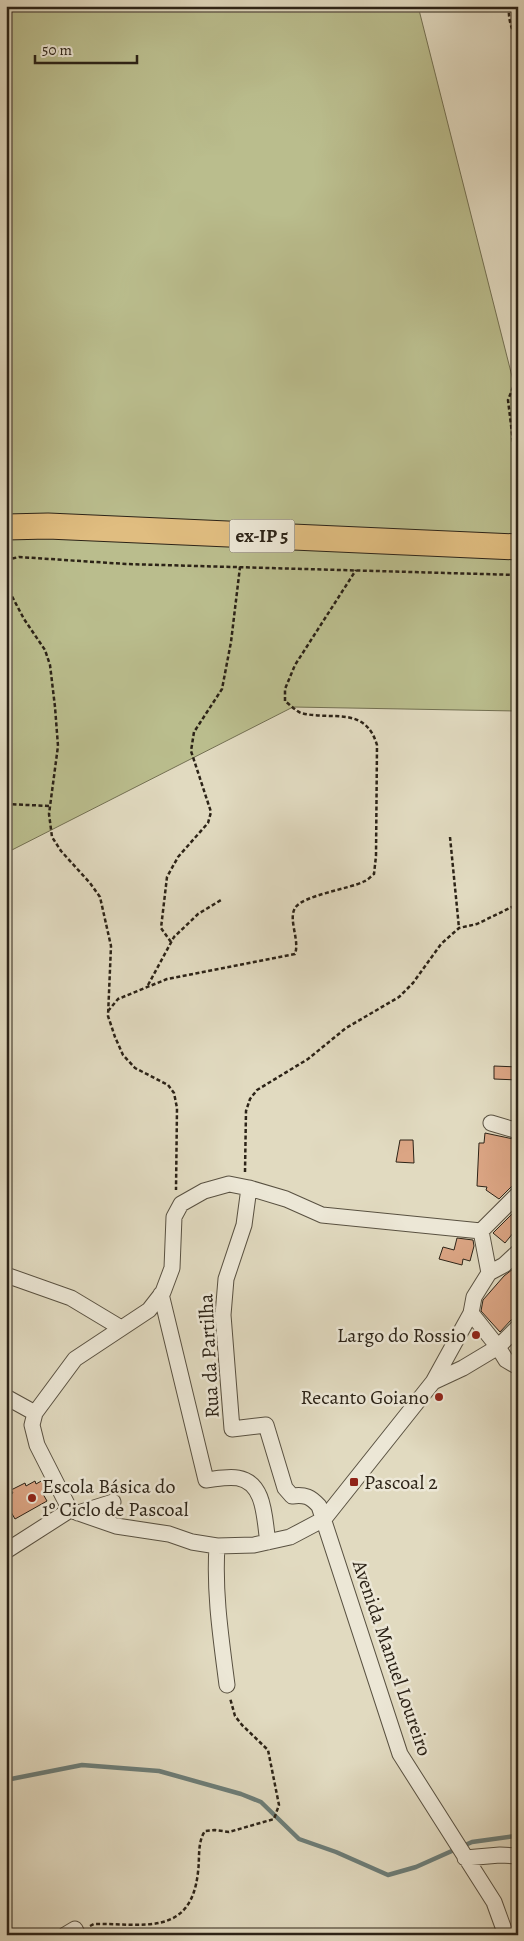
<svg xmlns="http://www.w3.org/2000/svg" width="524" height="1941" font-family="Alegreya,serif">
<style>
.green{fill:#babd8d;stroke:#737052}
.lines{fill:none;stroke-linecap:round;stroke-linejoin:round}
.stream{stroke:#6c7d78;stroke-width:4.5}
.building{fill:#dba584;stroke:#2c2317}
.minor-casing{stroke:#595141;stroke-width:17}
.trunk-casing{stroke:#2c2317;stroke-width:27}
.path{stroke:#2c2317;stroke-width:2.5;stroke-dasharray:4 2.5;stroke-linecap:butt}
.minor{stroke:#ece7d6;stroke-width:15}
.trunk{stroke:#e0bd80;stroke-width:25}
.poi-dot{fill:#8f2418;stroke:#ece7d6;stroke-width:2}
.labels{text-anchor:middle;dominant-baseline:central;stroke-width:5;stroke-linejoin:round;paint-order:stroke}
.shield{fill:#ece7d6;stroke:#665e50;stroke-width:1}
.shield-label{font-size:19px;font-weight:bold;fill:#2c2317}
.poi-label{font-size:20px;fill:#2c2317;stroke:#ece7d6;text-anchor:end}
.street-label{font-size:20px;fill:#2c2317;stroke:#ece7d6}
</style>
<rect width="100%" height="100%" fill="#e1dac0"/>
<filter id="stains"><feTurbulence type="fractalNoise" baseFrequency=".004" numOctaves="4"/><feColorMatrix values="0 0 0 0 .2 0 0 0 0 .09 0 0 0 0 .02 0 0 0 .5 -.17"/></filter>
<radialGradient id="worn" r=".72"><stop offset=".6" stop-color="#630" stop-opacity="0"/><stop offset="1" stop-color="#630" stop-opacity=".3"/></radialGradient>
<path class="green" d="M6 6H418L518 400V699L516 711 293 707 6 853Z"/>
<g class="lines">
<path class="stream" d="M6 1780 82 1765 159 1771 241 1794 261 1802 299 1839 336 1852 388 1875 416 1867 472 1842 515 1836 518 1833"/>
</g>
<path class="building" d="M494 1066 518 1067V1080L494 1079Z
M485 1133 518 1140V1185L511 1187 499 1199 486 1190 487 1187 477 1186 479 1143H484Z
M400 1140H413L414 1163 396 1162Z
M518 1208V1227L505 1243 493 1233Z
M457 1238 473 1240 474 1246 470 1261 463 1259 462 1265 439 1259 443 1247 454 1250Z
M518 1265V1318L511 1320 500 1332 481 1311 483 1300 504 1276Z
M43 1480 49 1490 43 1494 47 1501 15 1519 11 1512 6 1514V1497L13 1493 11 1490 25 1483 26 1486 35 1481 36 1484Z"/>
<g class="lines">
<defs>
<path id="minor" d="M491 1123 518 1131
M249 1188 244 1225 226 1279 223 1315 232 1429 266 1425 285 1488 292 1496C305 1494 311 1497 319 1506L400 1754 494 1902 506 1935
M518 1194 481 1231 489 1273 504 1265 518 1252
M6 1275 71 1298 121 1328
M161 1294 206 1480C216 1479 228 1476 238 1478 266 1483 264 1520 268 1542
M471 1313 474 1297 489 1273
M518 1327 498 1347 506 1360 518 1367
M6 1397 35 1413
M70 1510 37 1445 32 1425 35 1413 75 1359 149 1310 163 1292 172 1268 174 1217 181 1204 204 1191 229 1184 249 1188 286 1199 322 1215 481 1231
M70 1510 116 1526 169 1534 192 1542 217 1546 254 1545 290 1537 324 1519 433 1382 471 1313 498 1347 463 1368 433 1382
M78 1513 113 1502
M217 1546C214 1593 221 1638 227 1685
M6 1551 70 1510
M465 1858 500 1855 518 1856
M65 1935 75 1929 78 1935"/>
<path id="trunk" d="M6 527 48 526 518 547"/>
</defs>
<use href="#minor" class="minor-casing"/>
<use href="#trunk" class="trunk-casing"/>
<path class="path" d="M509 6C508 18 511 30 518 40
M518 375 508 400 518 483
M6 560 19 557 126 564 518 575
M6 585 24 619 45 650 50 665 55 707 58 746 49 814 52 837 61 851 90 883 100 897 111 946 108 1016 115 1037 123 1055 135 1068 168 1085 174 1093 177 1108 176 1190
M6 804 50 806
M450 837 459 928
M171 942 161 928 167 877 178 857 208 823 211 812 191 751 194 732 222 689 231 642 240 567
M148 985 174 937 198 914 221 900
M108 1011 118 999 167 979 295 954C300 940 288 920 295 908 303 895 350 889 365 881 368 880 371 876 374 874L376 856 377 745C365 705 332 721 301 713 296 711 290 705 285 701V689L295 665 356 570
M245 1172 246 1111 250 1099 257 1090 308 1059 346 1028 399 997 413 983 441 944 459 928 477 924 518 904
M90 1926 94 1924C142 1923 191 1938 198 1872 200 1858 197 1843 205 1831L215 1830 229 1832 274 1819 279 1805 268 1750 242 1725 235 1716 230 1698"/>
<use href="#minor" class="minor"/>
<use href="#trunk" class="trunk"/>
</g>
<g class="poi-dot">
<circle cx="476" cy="1335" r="5"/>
<circle cx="439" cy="1397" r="5"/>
<rect x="349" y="1477" width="10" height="10" rx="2.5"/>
<circle cx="32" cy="1498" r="5"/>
</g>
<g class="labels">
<rect class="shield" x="229.5" y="519.5" width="65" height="33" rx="4"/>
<g class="shield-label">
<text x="262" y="536">ex-IP 5</text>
</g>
<g class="poi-label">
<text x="466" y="1335">Largo do Rossio</text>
<text x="429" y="1397">Recanto Goiano</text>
<text x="364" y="1482" text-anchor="start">Pascoal 2</text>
<text x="42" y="1486" text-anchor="start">Escola Básica do<tspan x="42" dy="23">1º Ciclo de Pascoal</tspan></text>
</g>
<g class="street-label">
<text transform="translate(209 1356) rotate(-93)">Rua da Partilha</text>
<text transform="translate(392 1658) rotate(71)">Avenida Manuel Loureiro</text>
</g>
</g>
<rect width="524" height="1941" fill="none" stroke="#e1dac0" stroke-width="25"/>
<rect x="8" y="8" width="509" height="1926" fill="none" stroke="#2c2317" stroke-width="2.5"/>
<rect x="12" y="12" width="499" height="1916" fill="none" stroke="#2c2317"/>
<path d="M35 55v8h102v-8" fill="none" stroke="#2c2317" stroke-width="2.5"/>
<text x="42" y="55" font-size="15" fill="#2c2317" stroke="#ece7d6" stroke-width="4" paint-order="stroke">50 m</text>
<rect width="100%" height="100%" filter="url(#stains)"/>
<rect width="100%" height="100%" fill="url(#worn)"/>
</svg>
